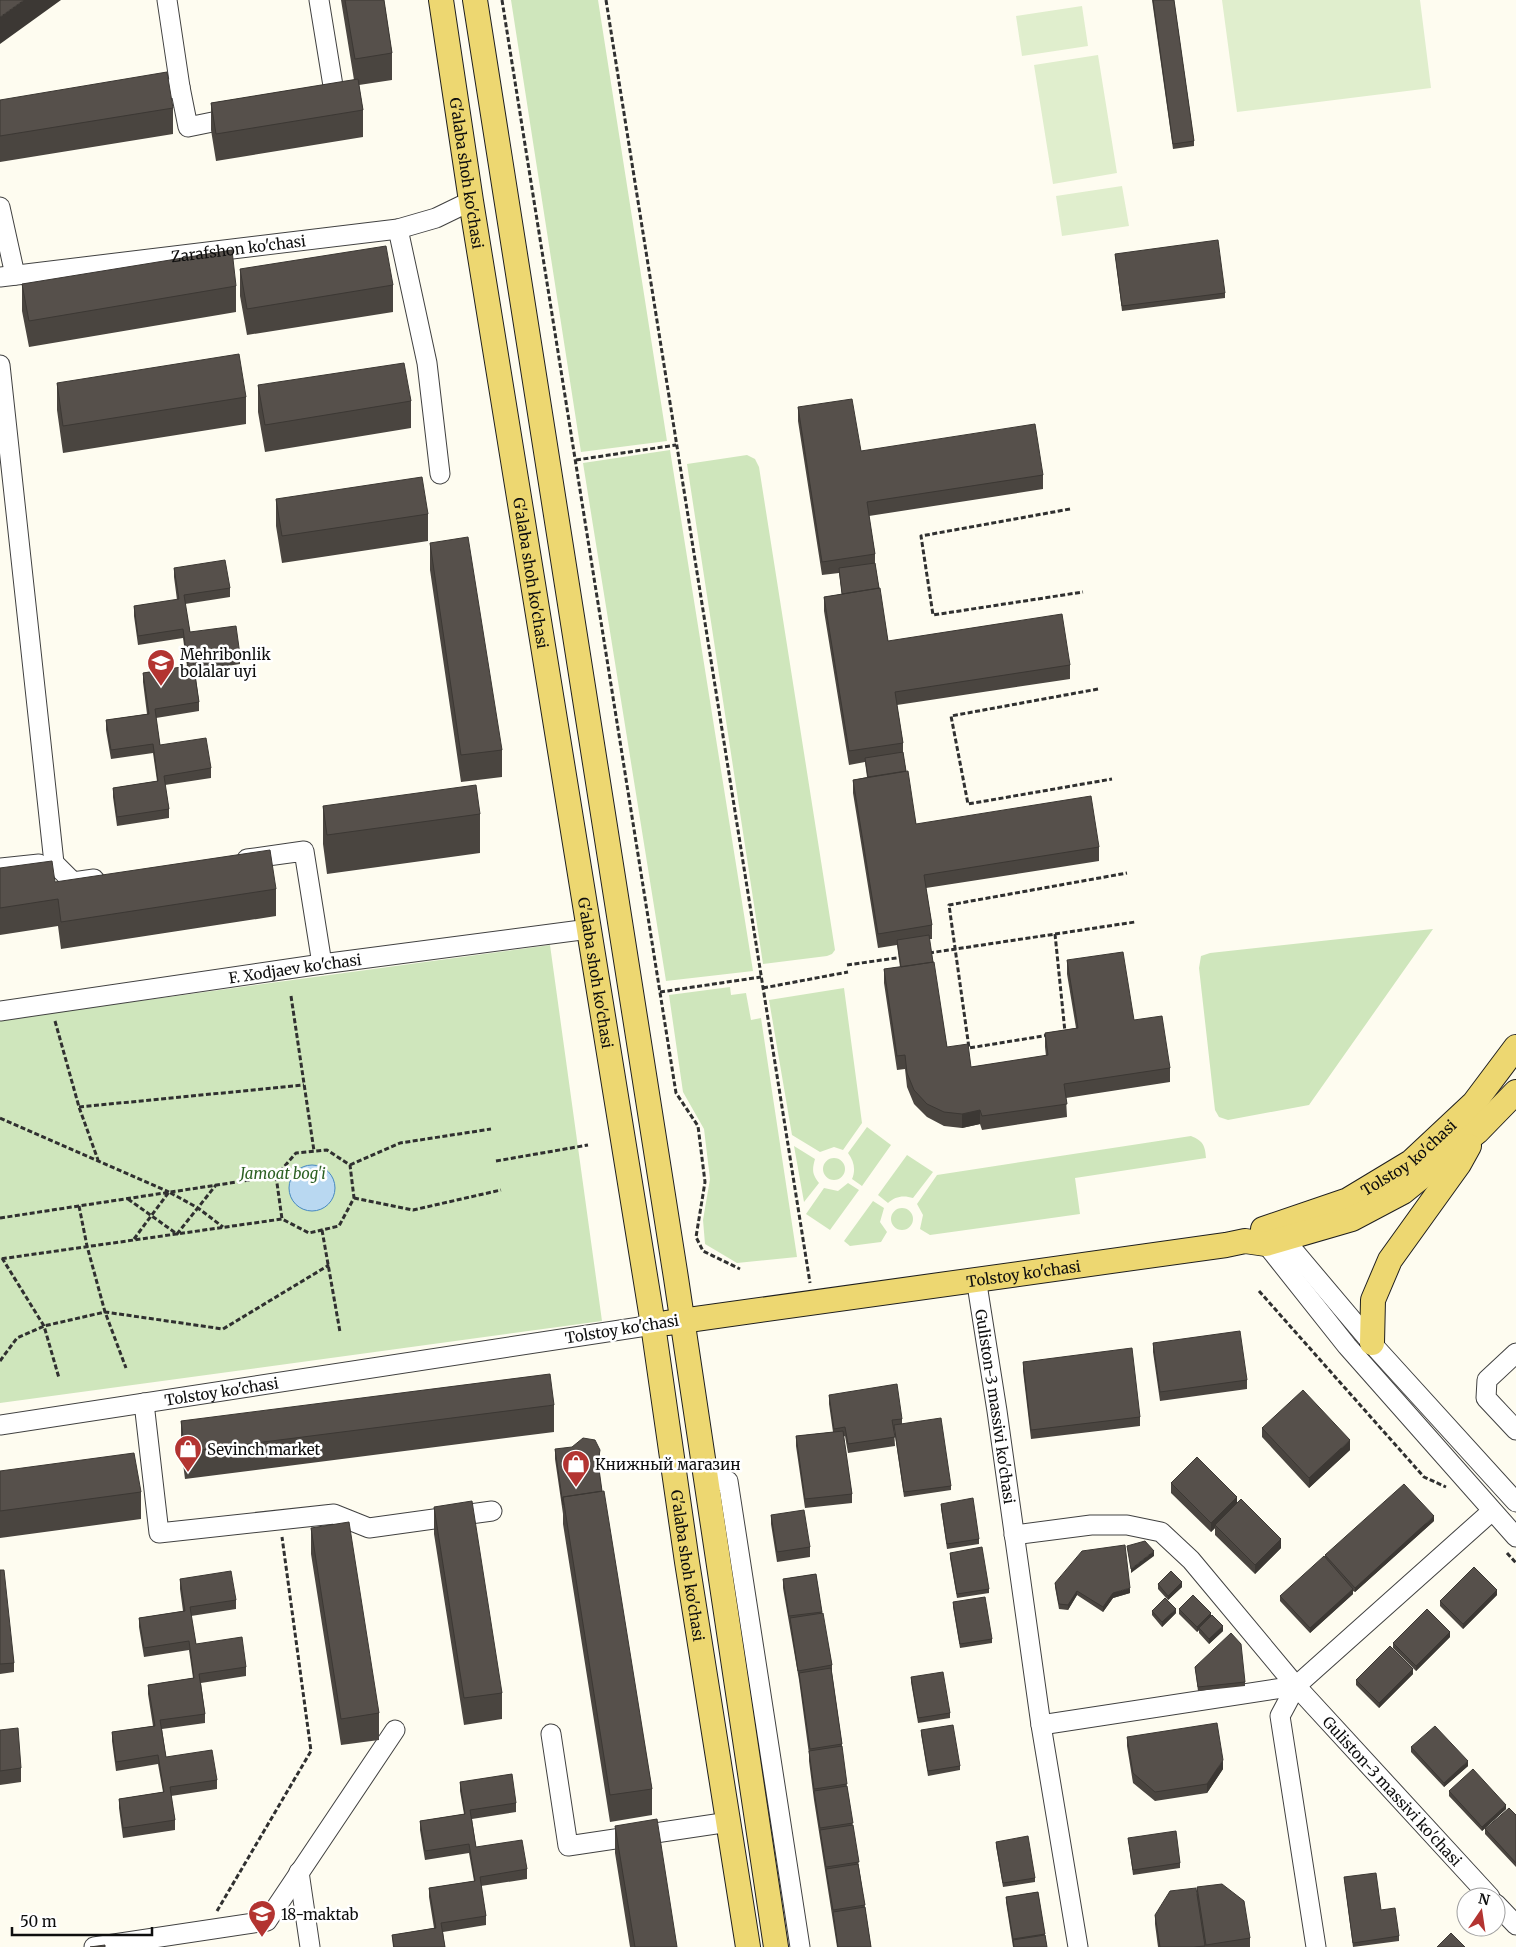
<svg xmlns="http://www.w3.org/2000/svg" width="1516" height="1947" font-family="Merriweather,serif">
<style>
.green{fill:#cfe6bc}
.pitch{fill:#e0eecd}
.water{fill:#b9d8f1;stroke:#4688c2}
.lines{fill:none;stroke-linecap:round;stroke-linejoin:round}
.minor-casing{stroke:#414141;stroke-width:21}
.major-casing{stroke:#1f1f1f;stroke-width:26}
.path{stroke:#303030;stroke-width:3;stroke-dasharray:5 2.5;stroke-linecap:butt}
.minor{stroke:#fff;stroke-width:19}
.major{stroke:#edd771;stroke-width:24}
.wall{fill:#4a4540}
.shaded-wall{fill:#3c3834}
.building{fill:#56504b;stroke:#3c3834}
.labels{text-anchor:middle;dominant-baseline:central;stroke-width:5;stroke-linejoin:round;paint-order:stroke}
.street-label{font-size:15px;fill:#0e0e0e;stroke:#fff}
.poi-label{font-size:15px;fill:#0e0e0e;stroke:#fff;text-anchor:start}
.park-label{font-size:15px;font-style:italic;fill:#2c6023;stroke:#fff}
</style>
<rect width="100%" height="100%" fill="#fefcf0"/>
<path class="green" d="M511 0H598L667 441 581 452Z
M670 450 753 971 666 981 583 463Z
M747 455 755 459 759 467 835 950 832 954 827 956 763 964 687 464Z
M1433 929 1309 1105 1228 1120 1219 1117 1215 1110 1199 968 1201 956 1210 953Z
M550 945 602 1321 0 1403V1020Z
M730 987 731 995 746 993 751 1020 761 1018 797 1257 737 1263 705 1244 703 1220 710 1179 704 1129 683 1092 669 995Z
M844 988 862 1123 843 1150 834 1147 820 1152 792 1135 769 1000Z
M867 1127 891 1145 862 1186 852 1179C856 1170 854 1161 848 1153Z
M1191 1136C1203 1141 1205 1145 1206 1158L1075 1178 1080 1214 930 1235 920 1229 923 1215 917 1204 937 1175Z
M794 1146 815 1159C812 1170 812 1174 819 1183L804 1202Z
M907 1155 933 1172 913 1198C904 1195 895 1196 888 1203L878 1195Z
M823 1169a11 11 0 1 1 22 0a11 11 0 1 1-22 0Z
M848 1183 859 1190 830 1230 806 1214 824 1188 838 1191Z
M873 1201 884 1208 880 1222 887 1232 881 1242 850 1246 844 1241Z
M891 1219a11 11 0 1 1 22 0a11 11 0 1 1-22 0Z"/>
<path class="pitch" d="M1222 0H1420L1431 88 1237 112Z
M1082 6 1088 46 1022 56 1016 16Z
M1098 55 1117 173 1053 184 1034 65Z
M1122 186 1129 226 1062 236 1056 196Z"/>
<path class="water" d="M289 1188a23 23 0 1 1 46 0a23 23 0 1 1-46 0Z"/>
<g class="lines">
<defs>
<g id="minor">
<path d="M167 0 180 87"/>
<path d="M319 0 335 98 325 100"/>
<path d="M146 93 180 87 188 127 237 117"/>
<path d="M0 207 15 275"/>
<path d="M398 229 427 363 440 474"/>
<path id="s1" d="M0 277 398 229 436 218 471 201"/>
<path d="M0 365 54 863 73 882 94 879"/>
<path d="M247 859 304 851 322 964"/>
<path d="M0 868 39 864"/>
<path id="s2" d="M0 1011 322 964 589 929"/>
<path d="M1279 1227 1283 1238 1375 1347 1516 1502"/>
<path d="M1261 1233 1266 1244 1347 1346 1516 1537"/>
<path id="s3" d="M976 1278 997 1411 1041 1725 1078 1947"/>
<path d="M1516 1353 1487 1380 1486 1398 1516 1430"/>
<path d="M144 1403 159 1533 334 1514 369 1528 492 1511"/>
<path id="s4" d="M0 1425 653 1325"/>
<path d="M706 1480 728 1481 800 1947"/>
<path id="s5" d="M1014 1535 1091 1525H1127L1161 1532 1191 1560 1296 1686 1490 1897"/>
<path d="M1041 1725 1296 1686"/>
<path d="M551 1734 568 1846 729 1822"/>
<path d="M299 1872 310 1947"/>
<path d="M1496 1904 1516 1925"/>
<path d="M94 1947 267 1921 395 1730"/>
<path d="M1316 1947 1280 1716 1296 1686 1492 1511"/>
</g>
<g id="major">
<path id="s6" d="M441 0 471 201 653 1325 687 1562 748 1947"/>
<path d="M475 0 676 1278 776 1947"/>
<path id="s7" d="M1263 1229 1348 1200 1411 1162 1474 1103 1516 1047"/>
<path id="s8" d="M667 1323 1226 1245 1245 1241 1266 1244 1352 1219 1403 1192 1477 1132 1516 1092"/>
<path d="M1372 1343 1373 1300 1390 1260 1459 1164 1469 1146"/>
</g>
</defs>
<use href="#minor" class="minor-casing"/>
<use href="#major" class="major-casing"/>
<path class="path" d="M502 0 676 1093 698 1126 705 1182 696 1237 703 1251 740 1269
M606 0 810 1283
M576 460 676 445
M1070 509 921 536 933 615 1083 592
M1098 689 951 716 968 804 1112 779
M1055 934 1065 1032
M929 953 1135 922
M847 965 903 957
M763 988 848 972
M660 992 761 977
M291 996 314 1151
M55 1021 79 1107 98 1160
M1049 1035 969 1048 949 905 1127 873
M79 1107 304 1085
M0 1118 169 1192
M496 1161 588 1145
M350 1165 400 1143 491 1129
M276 1176 282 1219
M354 1198 413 1210 501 1190
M128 1199 177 1234 216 1185
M79 1206 87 1246 105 1312 126 1368
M0 1218 276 1176 296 1153 327 1150 350 1165 354 1198 339 1226 309 1233 282 1219 0 1259
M322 1230 340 1332
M134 1239 169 1192 198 1208 223 1227
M2 1258 44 1326 59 1378
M1259 1291 1424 1477 1446 1487
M0 1361 17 1338 44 1326 105 1312 223 1329 329 1265
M1507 1553 1516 1563
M217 1911 311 1751 282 1537"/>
<use href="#minor" class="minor"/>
<use href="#major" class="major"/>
</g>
<path class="wall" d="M341 0H384L392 53V80L359 85 363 110V137L216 161 211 130V103L354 80Z
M1152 0H1174L1194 141V146L1173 149Z
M0 100 173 108V134L0 162Z
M1115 254 1225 293V298L1122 311Z
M240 269 393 285V312L247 335 240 296Z
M22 284 236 286V312L29 347 22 311Z
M57 383 246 397V424L63 453 57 410Z
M258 385 411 401V428L265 452 258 412Z
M798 407 861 451 1043 475V489L869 516 875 554V563L879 588 888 641 1070 665V679L897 705 903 743V752L906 771 916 824 1099 847V861L926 888 932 925V939H929L947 1047 971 1067 1046 1056 1045 1047V1033L1076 1028 1067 974V960L1134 1020 1170 1068V1082L1066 1098 1067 1117 982 1130 980 1124 962 1128 944 1126 927 1117 914 1104 907 1087 905 1069 897 1070 884 983V969L900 967 897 945 878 948 853 793V780L867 777 865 762 849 765 824 611V597L842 594 839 573 822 575 798 421Z
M276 499 428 514V541L282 563 276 526Z
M430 543 502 750V777L461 782 430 570Z
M174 568 230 588V597L185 604 190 632 240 655V664L195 671 199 702V711L156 718 160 745 211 768V778L165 785 169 809V818L117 826 113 797V788L157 781 153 753 111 759 106 730V720L147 714 143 682V673L187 666 183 638 138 645 134 616V606L177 600 174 577Z
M323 806 480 814V853L327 874 323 844Z
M0 868 55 882 276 889V916L61 949 58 926 0 935Z
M1153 1343 1247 1380V1389L1160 1401 1153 1352Z
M1023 1362 1140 1417V1426L1031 1439 1023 1371Z
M829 1395 902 1419V1424L951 1486V1490L904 1497 894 1429 895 1446 848 1453 845 1436 843 1437 852 1494V1503L805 1508 796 1446V1436L833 1432 829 1404Z
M554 1405V1432L185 1479 181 1448V1421Z
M1262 1428 1350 1450 1309 1488 1262 1437Z
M555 1449 600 1459 598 1467 602 1491 652 1789V1815L610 1822 563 1524V1514L555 1459Z
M0 1471 141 1492V1519L0 1538Z
M1171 1483 1237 1503 1281 1548 1255 1574 1215 1535V1528L1211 1532 1171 1493Z
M941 1504 979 1539V1544L947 1549 941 1508Z
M434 1507 502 1693V1719L464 1725 434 1534Z
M771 1515 810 1547V1557L777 1562 771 1524Z
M1434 1521 1355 1592 1353 1591V1594L1310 1633 1280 1601V1596L1325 1558V1555Z
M311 1528 379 1713V1740L341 1745 311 1554Z
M950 1553 989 1589V1593L957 1598 950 1558Z
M0 1570 14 1663V1672L0 1674Z
M816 1574 822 1613 832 1665V1673L842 1744V1751L847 1787 871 1947H837L814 1800 809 1761V1754L799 1680 783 1588V1579Z
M180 1579 236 1600V1609L191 1616 196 1644 246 1667V1676L201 1683 205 1714V1723L162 1729 166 1757 217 1780V1789L171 1796 175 1820V1830L123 1838 119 1808V1799L163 1792 158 1764 116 1771 112 1741V1732L153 1726 148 1694V1685L193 1678 189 1650 144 1657 139 1627V1618L183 1611 180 1589Z
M1055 1583 1130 1593 1113 1598 1103 1612 1077 1595 1068 1610 1059 1609 1055 1587Z
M1158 1584 1182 1587 1168 1600 1158 1589Z
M1497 1595 1463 1629 1440 1606V1601Z
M953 1602 992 1639V1643L960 1648 953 1607Z
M1179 1609 1211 1617 1223 1631 1209 1644 1199 1633V1630L1197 1632 1179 1614Z
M1152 1611 1176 1613 1162 1627 1152 1615Z
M1450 1637 1416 1671 1393 1648V1643Z
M1195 1667 1245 1682V1686L1198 1691Z
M1413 1674 1379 1708 1356 1685V1680Z
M911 1677 950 1713V1718L918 1723 911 1682Z
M0 1730 21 1768V1782L0 1785Z
M921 1730 960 1766V1770L928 1776 921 1734Z
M1127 1737 1223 1769 1207 1793 1155 1801 1133 1783 1127 1746Z
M1411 1747 1468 1766 1444 1787 1411 1752Z
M460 1782 516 1803V1812L472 1819 476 1847 527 1869V1879L481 1886 486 1916V1925L443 1932 445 1947H393L392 1935 434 1928 429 1897V1888L474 1881 469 1853 425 1860 420 1830V1821L464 1814 460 1791Z
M1449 1791 1506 1809 1482 1831 1449 1796Z
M1516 1815V1867L1485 1834V1829Z
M615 1826 677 1947H630L615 1853Z
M1128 1838 1180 1863V1868L1133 1875Z
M996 1842 1035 1878V1882L1003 1887 996 1846Z
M1344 1877 1381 1910 1399 1936V1941L1353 1947Z
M1197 1887 1250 1938V1947H1158L1155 1924V1915L1197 1896Z
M1038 1892 1047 1947H1013L1006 1902V1897Z"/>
<path class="shaded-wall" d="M24 0H61L0 44V17Z
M980 1110V1124L962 1128V1114Z
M1350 1440V1450L1309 1488V1478Z
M600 1450V1459L598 1471V1462Z
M1237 1497V1506L1215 1525V1528L1211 1532V1523Z
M1434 1516V1521L1355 1592V1588Z
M1281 1539V1548L1255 1574V1565Z
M1154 1551V1556L1131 1573V1569Z
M1182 1582V1587L1168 1600V1596Z
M1130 1588V1593L1113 1598 1103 1612V1607L1113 1593Z
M1353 1589V1594L1310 1633V1628Z
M1497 1590V1595L1463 1629V1624Z
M1077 1591V1595L1068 1610V1605Z
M1176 1609V1613L1162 1627V1622Z
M1211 1613V1618L1199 1628V1630L1197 1632V1627Z
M1223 1626V1631L1209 1644V1639Z
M1450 1632V1637L1416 1671V1666Z
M1413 1669V1674L1379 1708V1703Z
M1223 1760V1769L1207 1793V1784Z
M1468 1761V1766L1444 1787V1783Z
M1506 1805V1809L1482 1831V1827Z"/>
<path class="building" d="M0 0H24L0 17Z
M345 0H384L392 53 355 59Z
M1153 0H1174L1194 141 1173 144Z
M167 72 173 108 0 136V100Z
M358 79 363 110 216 134 211 103Z
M1218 240 1225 293 1122 306 1115 254Z
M386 246 393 285 247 309 240 269Z
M232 250 236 286 29 321 22 284Z
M239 354 246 397 63 426 57 383Z
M404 363 411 401 265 425 258 385Z
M852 399 861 451 1035 424 1043 475 867 502 875 554 822 562 798 407Z
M422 477 428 514 282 536 276 499Z
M468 537 502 750 461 755 430 543Z
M225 560 230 588 184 595 190 632 236 626 240 655 193 662 199 702 155 709 160 745 206 738 211 768 164 776 169 809 117 817 113 788 158 781 153 744 111 750 106 720 149 714 143 673 188 666 183 629 138 636 134 606 179 599 174 568Z
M875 563 879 588 842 594 839 568Z
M880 588 888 641 1062 614 1070 665 895 692 903 743 849 751 824 597Z
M903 752 906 771 868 777 865 758Z
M908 771 916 824 1091 796 1099 847 924 875 932 925 878 934 853 780Z
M476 785 480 814 327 835 323 806Z
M270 850 276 889 61 922 58 899 0 908V868L52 861 55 882Z
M929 935 933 962 901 967 897 940Z
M1123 952 1134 1020 1162 1016 1170 1068 1064 1084 1067 1104 982 1116 980 1110 962 1114 944 1112 927 1104 914 1090 907 1073 905 1055 897 1056 884 969 934 962 947 1047 968 1044 971 1067 1048 1055 1045 1033 1078 1028 1067 960Z
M1240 1331 1247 1380 1160 1392 1153 1343Z
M1132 1348 1140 1417 1031 1430 1023 1362Z
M550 1374 554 1405 185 1452 181 1421Z
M897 1384 902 1419 892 1420 895 1437 848 1444 845 1427 834 1429 829 1395Z
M1303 1390 1350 1440 1309 1478 1262 1428Z
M941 1418 951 1486 904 1492 894 1425Z
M843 1431 852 1494 805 1499 796 1436Z
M583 1438 595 1440 600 1450 598 1462 602 1491 563 1497V1505L555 1449 572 1447Z
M134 1453 141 1492 0 1511V1471Z
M1197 1457 1237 1497 1211 1523 1171 1483Z
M1404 1484 1434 1516 1355 1588 1325 1555Z
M604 1491 652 1789 610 1795 563 1497Z
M973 1498 979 1539 947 1544 941 1504Z
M1241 1499 1281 1539 1255 1565 1215 1525Z
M472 1501 502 1693 464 1698 434 1507Z
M804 1510 810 1547 777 1552 771 1515Z
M349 1522 379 1713 341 1719 311 1528Z
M1145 1541 1154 1551 1131 1569 1127 1546Z
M1125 1545 1130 1588 1113 1593 1103 1607 1077 1591 1068 1605 1059 1604 1055 1583 1082 1551Z
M982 1547 989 1589 957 1594 950 1553Z
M1324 1556 1353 1589 1310 1628 1280 1596Z
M1474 1567 1497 1590 1463 1624 1440 1601Z
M0 1570H4L14 1663 0 1664Z
M231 1571 236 1600 190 1607 196 1644 242 1637 246 1667 199 1674 205 1714 160 1720 166 1757 212 1750 217 1780 170 1787 175 1820 123 1828 119 1799 164 1792 158 1755 116 1762 112 1732 155 1726 148 1685 194 1678 189 1641 144 1648 139 1618 185 1611 180 1579Z
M1171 1571 1182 1582 1168 1596 1158 1584Z
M816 1574 822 1612 789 1616 783 1579Z
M1193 1595 1211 1613 1197 1627 1179 1609Z
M985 1597 992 1639 960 1644 953 1602Z
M1165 1598 1176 1609 1162 1622 1152 1611Z
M1427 1609 1450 1632 1416 1666 1393 1643Z
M823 1613 832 1665 798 1671 790 1618Z
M1212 1615 1223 1626 1209 1639 1199 1628Z
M1231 1633 1241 1644 1245 1682 1198 1687 1195 1667Z
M1390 1646 1413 1669 1379 1703 1356 1680Z
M831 1668 842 1744 810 1749 799 1673Z
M943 1672 950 1713 918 1718 911 1677Z
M1217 1723 1223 1760 1207 1784 1155 1792 1133 1773 1127 1737Z
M953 1725 960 1766 928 1771 921 1730Z
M1435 1726 1468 1761 1444 1783 1411 1747Z
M18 1728 21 1768 0 1771V1730Z
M842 1746 847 1784 814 1789 809 1751Z
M1473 1769 1506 1805 1482 1827 1449 1791Z
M512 1774 516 1803 470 1810 476 1847 522 1840 527 1869 480 1877 486 1916 441 1923 445 1947H394L392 1935 436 1928 429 1888 475 1881 469 1844 425 1851 420 1821 465 1814 460 1782Z
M847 1786 853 1823 820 1828 814 1791Z
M1509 1808 1516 1815V1863L1485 1829Z
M657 1819 677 1947H635L615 1826Z
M853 1825 859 1862 826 1867 820 1830Z
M1176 1831 1180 1863 1133 1870 1128 1838Z
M1028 1836 1035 1878 1003 1883 996 1842Z
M858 1864 865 1905 833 1910 826 1869Z
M1376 1873 1381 1910 1395 1908 1399 1936 1353 1943 1344 1877Z
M1222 1884 1244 1901 1250 1938 1206 1945 1197 1887Z
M1196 1888 1205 1946 1194 1947H1160L1155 1915 1170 1891Z
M1038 1892 1045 1934 1013 1939 1006 1897Z
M865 1907 871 1947H838L833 1912Z
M1451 1933 1465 1947H1437Z
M1045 1935 1047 1947H1014L1013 1940Z
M105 1945V1947H90Z"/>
<defs>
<symbol id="school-pin" viewBox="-11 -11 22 30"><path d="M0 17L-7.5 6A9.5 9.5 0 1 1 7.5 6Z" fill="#b33431" stroke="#fff"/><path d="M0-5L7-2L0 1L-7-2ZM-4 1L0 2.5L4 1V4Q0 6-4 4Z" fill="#fff"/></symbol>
<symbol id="shop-pin" viewBox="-11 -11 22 30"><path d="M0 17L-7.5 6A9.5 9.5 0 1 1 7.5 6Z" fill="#b33431" stroke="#fff"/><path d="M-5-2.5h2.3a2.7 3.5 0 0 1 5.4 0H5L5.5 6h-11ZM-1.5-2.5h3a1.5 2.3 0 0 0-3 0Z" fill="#fff"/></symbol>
</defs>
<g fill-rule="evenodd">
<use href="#school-pin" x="145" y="647" width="32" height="43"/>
<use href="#shop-pin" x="172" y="1433" width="32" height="43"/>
<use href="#shop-pin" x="560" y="1448" width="32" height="43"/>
<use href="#school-pin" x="246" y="1898" width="32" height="43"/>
</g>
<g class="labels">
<g class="street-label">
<text stroke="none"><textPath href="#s6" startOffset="175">G'alaba shoh ko'chasi</textPath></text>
<text stroke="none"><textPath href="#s1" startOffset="240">Zarafshon ko'chasi</textPath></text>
<text stroke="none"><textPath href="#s6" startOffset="580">G'alaba shoh ko'chasi</textPath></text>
<text stroke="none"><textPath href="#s2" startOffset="298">F. Xodjaev ko'chasi</textPath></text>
<text stroke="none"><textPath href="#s6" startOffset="985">G'alaba shoh ko'chasi</textPath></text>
<text stroke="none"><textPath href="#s7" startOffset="164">Tolstoy ko'chasi</textPath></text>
<text stroke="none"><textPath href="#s8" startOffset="360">Tolstoy ko'chasi</textPath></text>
<text transform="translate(622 1329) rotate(-9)">Tolstoy ko'chasi</text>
<text stroke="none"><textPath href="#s4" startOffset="224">Tolstoy ko'chasi</textPath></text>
<text stroke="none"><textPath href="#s3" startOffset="130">Guliston-3 massivi ko'chasi</textPath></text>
<text stroke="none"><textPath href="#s6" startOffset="1585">G'alaba shoh ko'chasi</textPath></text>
<text stroke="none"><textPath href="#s5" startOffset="496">Guliston-3 massivi ko'chasi</textPath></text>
</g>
<g class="poi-label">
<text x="180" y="654">Mehribonlik<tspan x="180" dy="17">bolalar uyi</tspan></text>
<text x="207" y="1449">Sevinch market</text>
<text x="595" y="1464">Книжный магазин</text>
<text x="281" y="1914">18-maktab</text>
</g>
<g class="park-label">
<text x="283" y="1173">Jamoat bog'i</text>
</g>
</g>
<g transform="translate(1481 1912) rotate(13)"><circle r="24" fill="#ffffff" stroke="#9f9f9f"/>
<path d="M0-4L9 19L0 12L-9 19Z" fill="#b33431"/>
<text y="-8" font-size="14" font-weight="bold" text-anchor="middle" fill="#0e0e0e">N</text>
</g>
<path d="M12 1927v8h140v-8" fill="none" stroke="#0e0e0e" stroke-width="2.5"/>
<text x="20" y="1927" font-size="15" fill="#0e0e0e" stroke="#ffffff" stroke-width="4" paint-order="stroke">50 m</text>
</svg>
